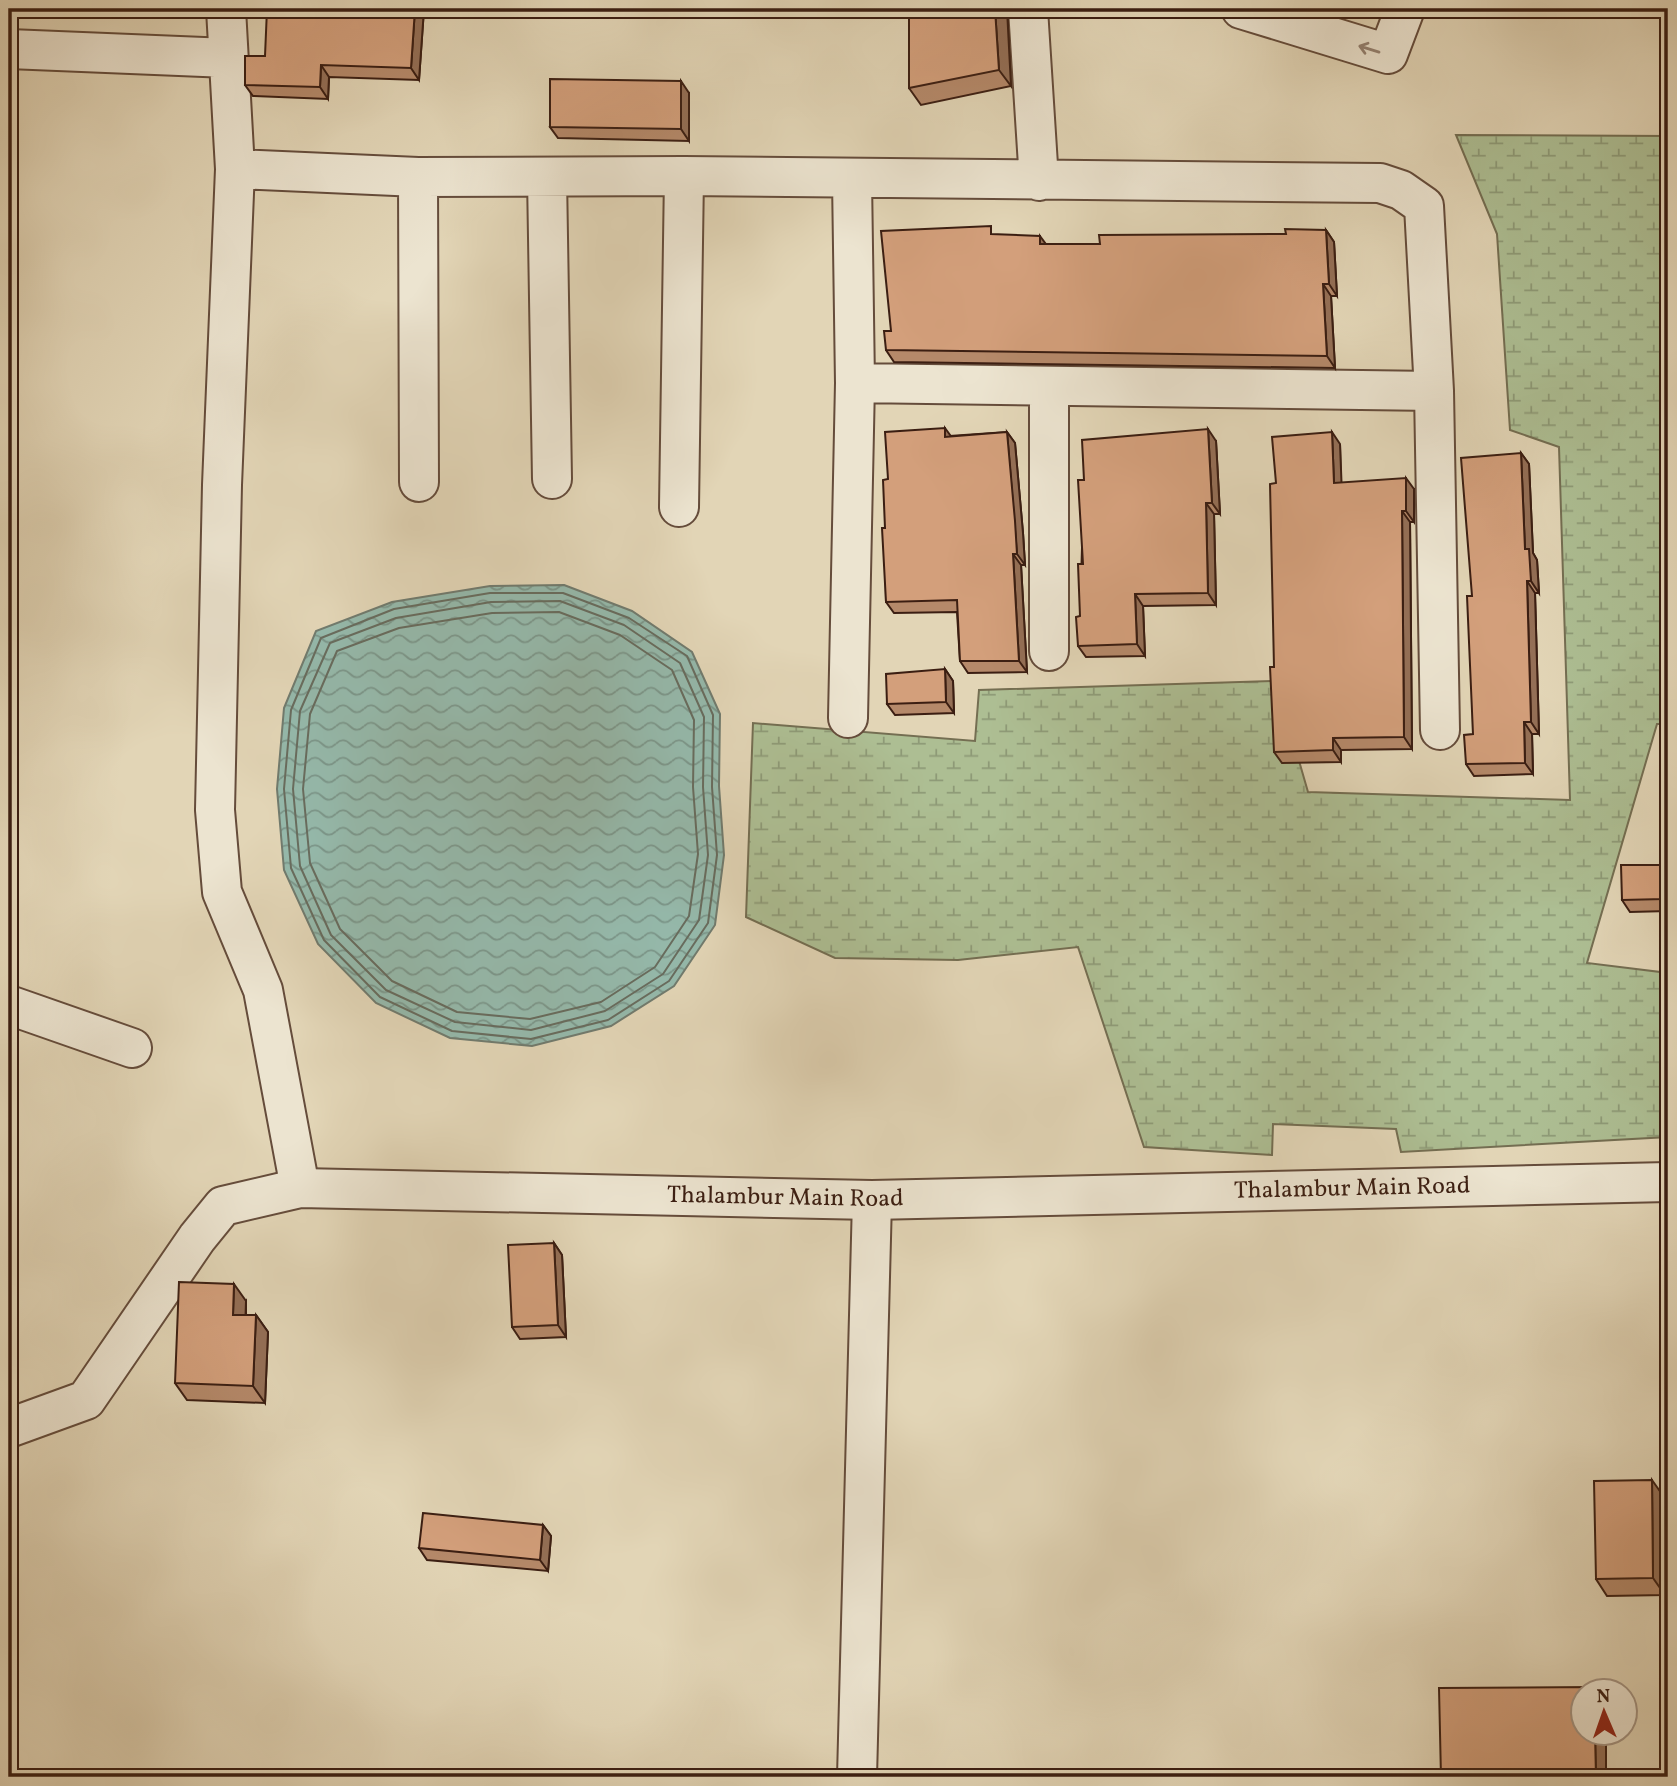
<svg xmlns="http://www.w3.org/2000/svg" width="1677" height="1786" font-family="Vollkorn,serif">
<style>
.wetland{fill:url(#wetland-marsh);stroke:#746e52;stroke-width:2}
.water{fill:url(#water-waves);stroke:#717b6e;stroke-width:2}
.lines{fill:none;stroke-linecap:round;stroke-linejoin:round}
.shore{stroke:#686c5e;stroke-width:2}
.minor-casing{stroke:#654c3b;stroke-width:42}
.tertiary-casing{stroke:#654c3b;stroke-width:42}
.minor{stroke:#ece4d0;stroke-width:38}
.tertiary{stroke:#ece4d0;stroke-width:38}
.wall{fill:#b5896a;stroke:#3b1e12;stroke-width:2}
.shaded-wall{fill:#946f56;stroke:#3b1e12;stroke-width:2}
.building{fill:#d39f7b;stroke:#3b1e12;stroke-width:2}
.oneway{stroke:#948171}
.labels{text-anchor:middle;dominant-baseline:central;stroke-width:5;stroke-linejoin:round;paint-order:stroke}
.street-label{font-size:24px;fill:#3b1e12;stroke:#ece4d0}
</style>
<defs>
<pattern id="wetland-marsh" width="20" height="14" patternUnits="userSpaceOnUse" patternTransform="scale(1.75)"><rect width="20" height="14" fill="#adbe93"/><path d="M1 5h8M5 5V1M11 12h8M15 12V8" fill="none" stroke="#8e9a77"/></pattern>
<pattern id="water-waves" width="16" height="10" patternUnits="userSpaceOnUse" patternTransform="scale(1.75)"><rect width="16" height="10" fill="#95b9ab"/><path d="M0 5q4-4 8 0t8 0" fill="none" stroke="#7b968a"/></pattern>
</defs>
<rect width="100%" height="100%" fill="#e2d5b6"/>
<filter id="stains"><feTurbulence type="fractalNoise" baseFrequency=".00286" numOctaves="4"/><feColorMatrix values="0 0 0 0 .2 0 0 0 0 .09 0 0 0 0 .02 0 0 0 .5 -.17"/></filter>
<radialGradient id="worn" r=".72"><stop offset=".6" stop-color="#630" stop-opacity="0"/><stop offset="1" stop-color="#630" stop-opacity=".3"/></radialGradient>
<path class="wetland" d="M1456 135 1668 136V724H1657L1587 963 1668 973V1137L1401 1152 1396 1129 1273 1124 1272 1155 1144 1147 1078 947 958 960 835 958 746 917 753 723 975 741 979 690 1276 681 1308 792 1570 800 1559 447 1510 430 1497 234Z"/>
<path class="water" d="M564 585 632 611 692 652 720 714 719 786 724 855 715 925 674 986 611 1026 532 1046 450 1038 376 1003 318 944 284 870 277 789 284 708 316 631 392 602 490 586Z"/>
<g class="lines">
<path class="shore" d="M490 593H563L629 618 687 656 713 715 712 787 717 855 708 923 669 981 608 1020 531 1039 452 1031 380 997 324 940 291 868 284 789 291 710 321 638 394 609Z
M560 601 624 625 680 663 704 717 703 787 708 855 699 920 663 974 605 1011 531 1030 455 1022 386 990 331 935 300 866 293 789 300 711 330 643 396 618 491 602Z
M559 612 620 635 672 670 694 720 693 787 698 854 689 916 655 967 601 1002 530 1019 457 1012 392 981 340 929 310 863 303 789 310 714 337 651 399 628 492 613Z"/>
<defs>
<path id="minor" d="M226 9 235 169
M1028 9 1039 181
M1241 9 1388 54 1405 9
M9 49 228 58
M418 177 419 482
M547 177 552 479
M1434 391 1440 730
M679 507 684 176
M1049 651V387
M848 718 855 383
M9 1005 132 1048
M300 1188 263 990 222 892 215 810 222 485 235 169 418 177 684 176 1380 183 1401 190 1424 206 1434 391 855 383 852 179
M857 1777 872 1200"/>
<g id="tertiary">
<path id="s1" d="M9 1428 86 1400 197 1238 223 1206 300 1188 872 1200 1668 1182"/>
</g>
</defs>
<use href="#minor" class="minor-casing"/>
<use href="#tertiary" class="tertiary-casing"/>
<use href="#minor" class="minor"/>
<use href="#tertiary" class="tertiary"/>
</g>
<path class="wall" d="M424 9 419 80 329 77 328 99 253 96 245 85 265 56Z
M909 9H1007L1011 86 921 105 909 88Z
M689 93V141L558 138 550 127Z
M1326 230 1334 242 1337 296H1331L1335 368 894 362 886 350 891 331 997 235 1046 244H1100L1286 234Z
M1007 432 1015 443 1023 533 1025 565H1021L1027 672 968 673 960 661 957 612 894 613 886 602 885 528 950 436Z
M1216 441 1220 514H1214L1216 605 1143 606 1145 656 1086 657 1078 646 1080 616 1084 480Z
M1340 444 1341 483 1414 489V522H1410L1412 749 1341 750V762L1282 763 1274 752V667Z
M1521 453 1529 464 1533 553 1537 560 1539 593H1535L1539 734H1532L1533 774 1474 776 1466 764 1473 734 1472 596Z
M945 669 953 681 954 713 895 715 887 704Z
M1663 865 1668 872V911L1630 912 1622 900Z
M554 1243 562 1255 566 1337 520 1339 512 1327Z
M246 1301V1315H256L268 1332 265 1403 187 1400 175 1383Z
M1664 1497 1665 1595 1607 1596 1596 1579Z
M543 1525 551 1536 548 1571 427 1560 419 1548Z"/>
<path class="shaded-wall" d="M415 9H424L419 80 411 68Z
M995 9H1007L1011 86 999 70Z
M321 65 329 77 328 99 320 87Z
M681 81 689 93V141L681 129Z
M1326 230 1334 242 1337 296 1329 284Z
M1040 236 1048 247 1040 244Z
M1323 284 1331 296 1335 368 1327 356Z
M945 428 953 439 945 437Z
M1208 429 1216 441 1220 514 1212 503Z
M1007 432 1015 443 1023 533 1025 565 1017 554Z
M1332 432 1340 444 1342 495 1334 483Z
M1521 453 1529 464 1533 553 1537 560 1539 593 1531 581 1525 549Z
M1406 478 1414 489V522L1406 511Z
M1206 503 1214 514 1216 605 1208 593Z
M1402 511 1410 522 1412 749 1404 737Z
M1013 554 1021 565 1027 672 1019 661Z
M1527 581 1535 593 1539 734 1531 722Z
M1135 594 1143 606 1145 656 1137 644Z
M945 669 953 681 954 713 946 702Z
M1524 722 1532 734 1533 774 1525 763Z
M1333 738 1341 750V762L1333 750Z
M1663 865 1668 872V906L1664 899Z
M554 1243 562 1255 566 1337 558 1325Z
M234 1284 246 1301 245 1332 233 1315Z
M256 1315 268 1332 265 1403 253 1386Z
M1652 1480 1664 1497 1665 1595 1653 1578Z
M543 1525 551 1536 548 1571 540 1560Z
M1595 1733H1606V1777H1596Z"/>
<path class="building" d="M267 9H415L411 68 321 65 320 87 245 85V56H265Z
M909 9H995L999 70 909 88Z
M550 79 681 81V129L550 127Z
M991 226V234L1040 236V244H1100L1099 235 1286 234 1285 229 1326 230 1329 284H1323L1327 356 886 350 884 331H891L881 231Z
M945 428V437L1007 432 1015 521 1017 554H1013L1019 661H960L957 600 886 602 882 528H885L883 480 888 479 885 432Z
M1208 429 1212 503H1206L1208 593 1135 594 1137 644 1078 646 1076 617 1080 616 1078 564H1083L1078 480H1084L1082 440Z
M1332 432 1334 483 1406 478V511H1402L1404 737 1333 738V750L1274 752 1270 667H1274L1270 484 1276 483 1272 437Z
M1521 453 1525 549H1529L1531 581H1527L1531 722H1524L1525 763 1466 764 1464 735 1473 734 1467 596H1472L1461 458Z
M945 669 946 702 887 704 886 674Z
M1621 865H1663L1664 899 1622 900Z
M554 1243 558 1325 512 1327 508 1245Z
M179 1282 234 1284 233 1315H256L253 1386 175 1383Z
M1652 1480 1653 1578 1596 1579 1594 1481Z
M423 1513 543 1525 540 1560 419 1548Z
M1595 1687V1691H1583V1733H1595L1596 1777H1441L1439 1688Z"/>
<defs><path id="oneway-shaft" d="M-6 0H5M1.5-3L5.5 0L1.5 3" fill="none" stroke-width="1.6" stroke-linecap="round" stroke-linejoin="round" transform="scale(1.75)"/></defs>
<use class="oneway" href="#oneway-shaft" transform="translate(1369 49) rotate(-163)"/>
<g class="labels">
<g class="street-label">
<text stroke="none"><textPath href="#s1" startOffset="1451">Thalambur Main Road</textPath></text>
<text stroke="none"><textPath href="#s1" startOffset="884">Thalambur Main Road</textPath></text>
</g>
</g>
<rect width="1677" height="1786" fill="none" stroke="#e2d5b6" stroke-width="35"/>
<rect x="10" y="10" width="1656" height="1765" fill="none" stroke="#3b1e12" stroke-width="3.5"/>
<rect x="18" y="18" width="1642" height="1751" fill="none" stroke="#3b1e12" stroke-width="2"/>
<g transform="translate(1604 1712) rotate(358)"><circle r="33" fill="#ece4d0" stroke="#a59584" stroke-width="2"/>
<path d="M0-5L12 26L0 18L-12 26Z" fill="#8f2418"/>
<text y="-10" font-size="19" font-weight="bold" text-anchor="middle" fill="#3b1e12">N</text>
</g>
<rect width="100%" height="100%" filter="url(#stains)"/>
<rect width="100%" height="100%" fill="url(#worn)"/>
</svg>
